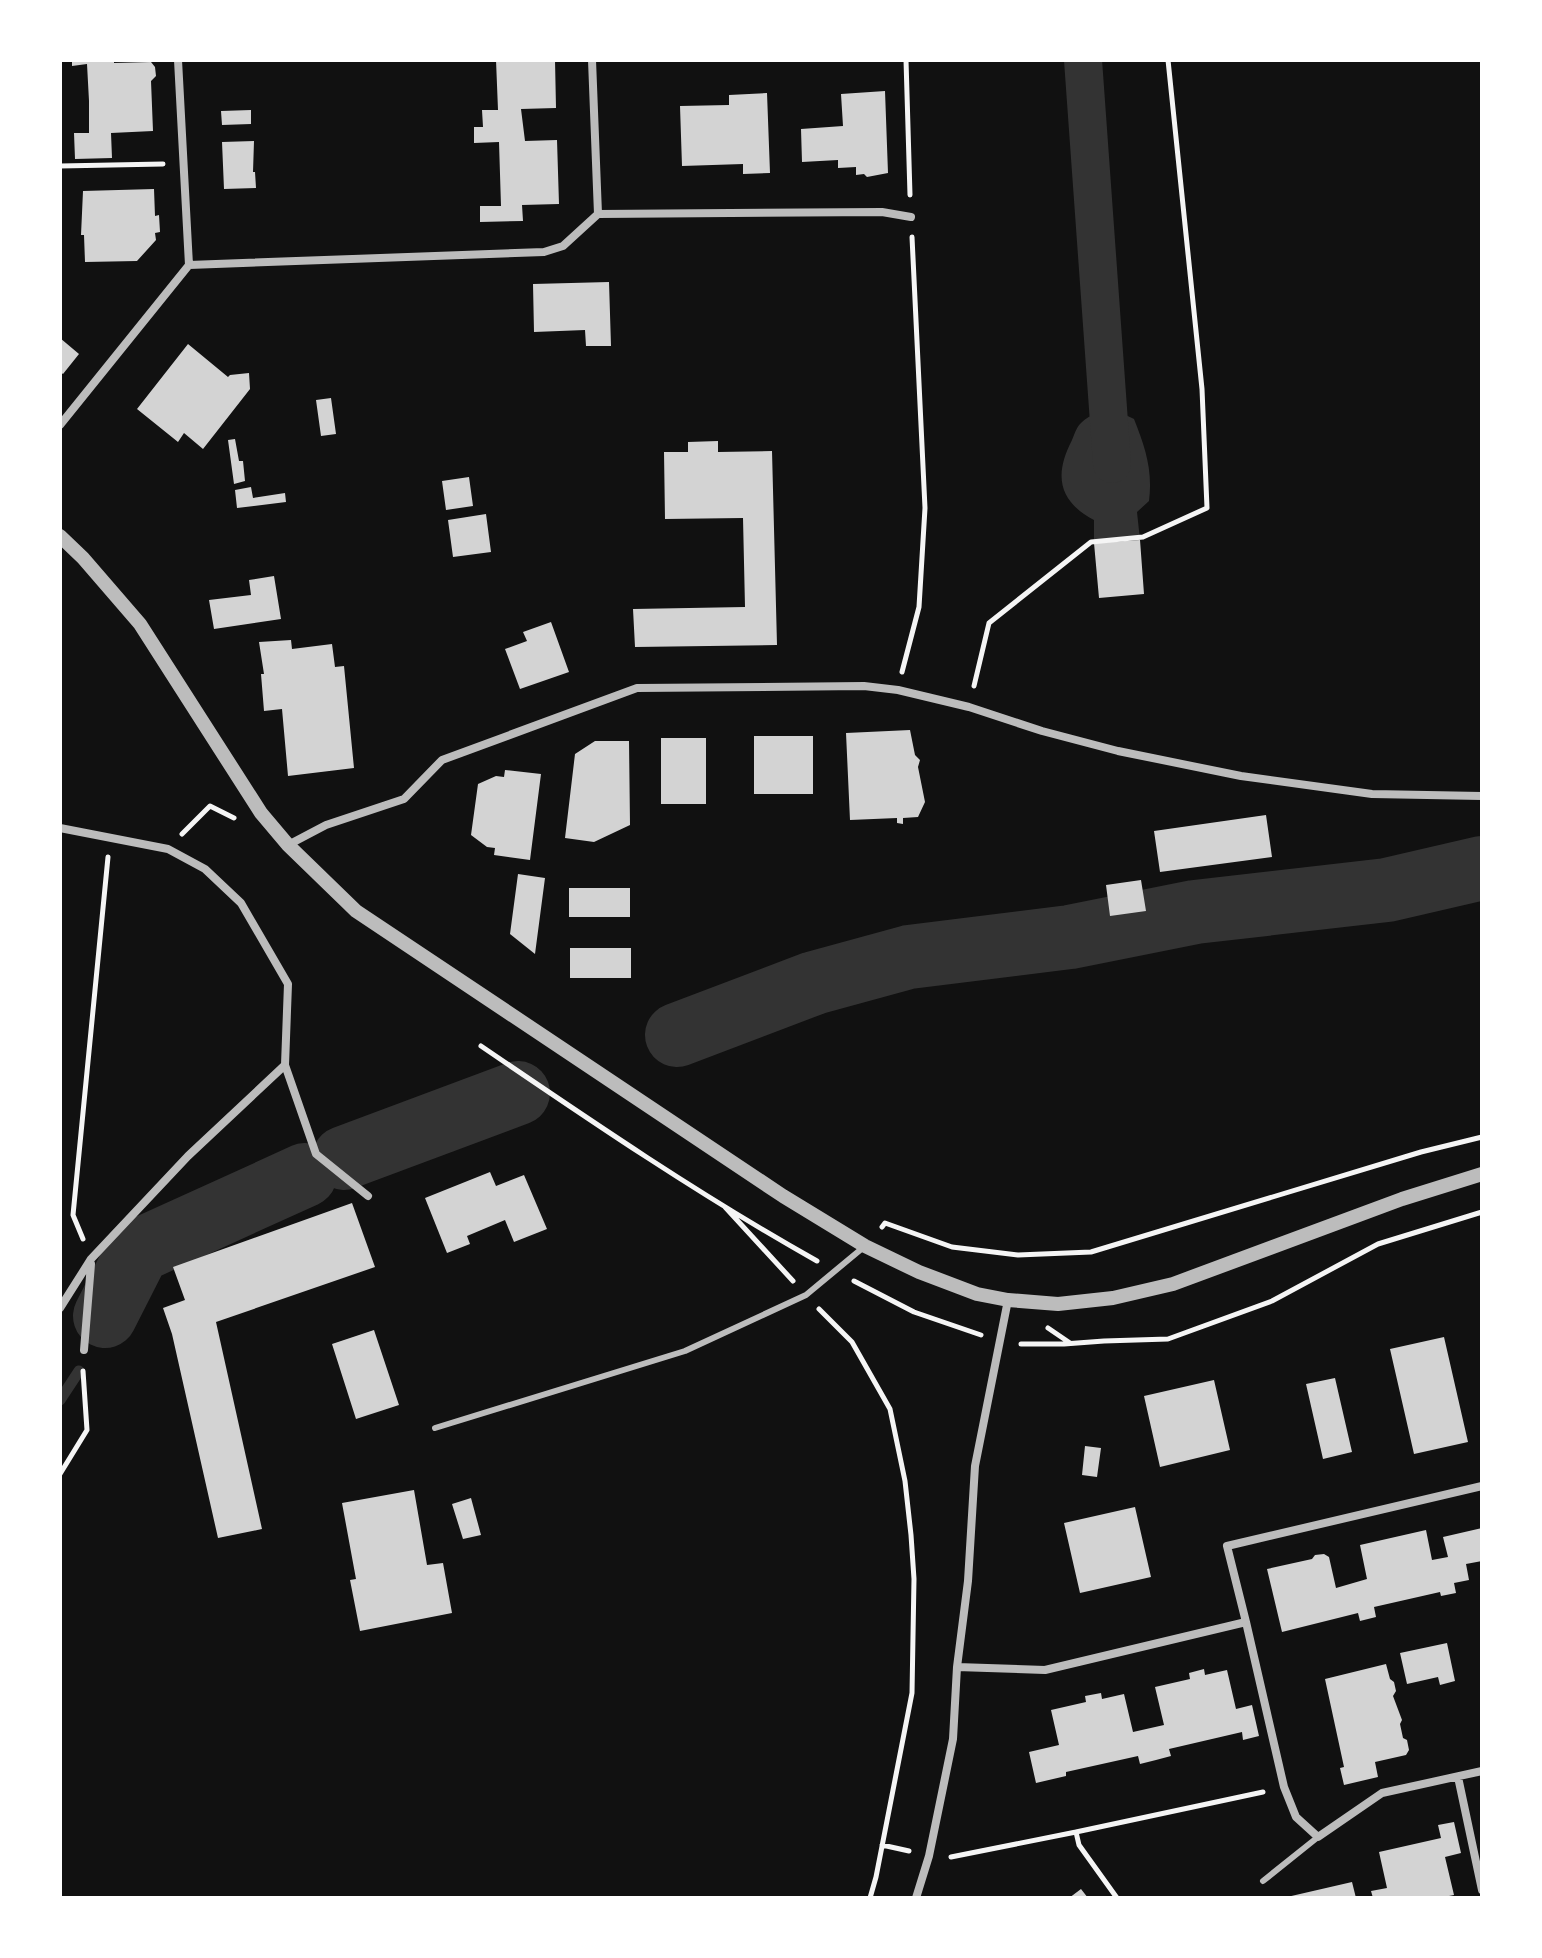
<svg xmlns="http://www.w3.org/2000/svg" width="1542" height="1958" font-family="'Alegreya Sans',sans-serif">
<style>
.water{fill:#333}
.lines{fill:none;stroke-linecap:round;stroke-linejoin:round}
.stream{stroke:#333;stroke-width:11}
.canal{stroke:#333;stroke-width:38}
.river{stroke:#333;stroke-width:64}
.building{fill:#d3d3d3}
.path{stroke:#f5f5f5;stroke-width:5}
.service{stroke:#bcbcbc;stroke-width:6}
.minor{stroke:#bcbcbc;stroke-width:8}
.tertiary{stroke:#bcbcbc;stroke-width:14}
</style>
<rect width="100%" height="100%" fill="#111"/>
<path class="water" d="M1117 411 1134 419C1145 447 1153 470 1149 501L1137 512 1140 540 1094 543V520C1058 501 1054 475 1072 440 1074 435 1077 426 1081 423 1090 413 1105 412 1117 411Z"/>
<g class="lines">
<path class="stream" d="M60 1400 79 1371"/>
<path class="canal" d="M1083 60 1112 464"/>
<path class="river" d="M677 1035 814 983 909 957 1070 937 1195 912 1387 890 1482 868
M344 1158 518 1093
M105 1316 138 1251 305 1175"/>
</g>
<path class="building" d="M72 60H114V63L151 62 155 67 156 76 151 81 153 131 111 133 112 158 75 159 74 133H89V101L87 64 72 66Z
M496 60H555L556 108 521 109 525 141 557 140 559 204 522 205 523 221 480 222V206H501L499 142 474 143V127H483L482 110H498Z
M885 91 888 173 867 177 864 174 856 175V167L838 168V160L802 162 801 129 843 126 841 94Z
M767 93 770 173 743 174V164L682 166 680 106 729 105V95Z
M251 110V124L222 125 221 111Z
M254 141 253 172H255L256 188 224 189 222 142Z
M154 189 155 216 159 215 160 232 155 233 156 240 137 261 85 262 84 235H81L83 191Z
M609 282 611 346H586L585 330 534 332 533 284Z
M60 338 79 354 63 374 60 372Z
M188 344 228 377 230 375 249 373 250 389 203 449 184 433 178 442 137 409Z
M331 398 336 434 321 436 316 400Z
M235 439 239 461H243L245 481 234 484 228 440Z
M718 441V452L772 451 777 645 635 647 633 609 745 607 743 518 665 519 664 452H688V442Z
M469 477 473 506 446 510 442 481Z
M251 487 253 498 285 493 286 502 237 508 235 490Z
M486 514 491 552 453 557 448 520Z
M1140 540 1144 594 1099 598 1094 543Z
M274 576 281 619 214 629 209 600 251 595 249 580Z
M551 622 569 672 520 689 505 649 527 641 523 632Z
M291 640 292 649 332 644 335 667 344 666 354 768 288 776 282 709 264 711 261 674H264L259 642Z
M910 730 915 755 920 760 918 767 925 802 918 817 903 818V824L897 823V818L850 820 846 733Z
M754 736H813V794H754Z
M661 738H706V804H661Z
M595 741H629L630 825 594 842 565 838 575 754Z
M505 770 541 774 530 860 494 855 495 848 487 847 471 835 478 784 496 776 504 777Z
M1266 815 1272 857 1160 872 1154 831Z
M518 874 545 878 535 954 510 934Z
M1141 880 1146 911 1110 916 1106 885Z
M569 888H630V917H569Z
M570 948H631V978H570Z
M490 1172 496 1186 524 1175 547 1229 514 1242 505 1220 467 1236 470 1244 447 1253 425 1198Z
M352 1203 375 1267 216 1322 262 1529 218 1538 172 1334 163 1308 185 1300 173 1267Z
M374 1330 399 1405 356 1419 332 1344Z
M1444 1337 1468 1442 1414 1454 1390 1349Z
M1335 1378 1352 1452 1323 1459 1306 1384Z
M1214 1380 1230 1450 1160 1467 1144 1396Z
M1085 1446 1101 1448 1097 1477 1082 1475Z
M414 1490 427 1565 443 1563 452 1613 360 1631 350 1580 356 1579 342 1503Z
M471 1498 481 1535 463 1539 452 1504Z
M1135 1507 1151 1577 1080 1593 1064 1523Z
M1482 1528V1561L1466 1564 1469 1580 1454 1583 1456 1593 1441 1596 1440 1592 1374 1607 1376 1617 1360 1621 1358 1613 1282 1632 1267 1569 1312 1559 1315 1555 1324 1554 1329 1557 1336 1588 1367 1579 1360 1545 1426 1530 1432 1560 1448 1557 1443 1537Z
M1447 1643 1455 1681 1440 1685 1438 1677 1407 1684 1400 1653Z
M1386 1664 1390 1679 1394 1682 1396 1691 1393 1696 1402 1720 1400 1724 1403 1738 1407 1740 1409 1750 1406 1755 1375 1762 1378 1777 1344 1785 1340 1768 1344 1767 1325 1679Z
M1204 1669 1205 1675 1227 1670 1236 1709 1252 1705 1259 1736 1243 1740 1242 1732 1169 1749 1171 1756 1156 1760 1140 1764 1138 1756 1066 1772V1776L1036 1783 1029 1752 1059 1745 1051 1710 1086 1702 1085 1696 1101 1693 1102 1699 1124 1694 1133 1732 1164 1725 1155 1687 1190 1679 1189 1673Z
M1454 1822 1461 1853 1445 1857 1454 1895 1439 1898H1373L1371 1891 1387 1888 1379 1852 1441 1838 1438 1825Z
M1352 1882 1356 1898H1288L1287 1897Z
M1081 1889 1088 1898H1069Z"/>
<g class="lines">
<path class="path" d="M906 60 910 195
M60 166 163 164
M902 672 919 607 925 508 912 237
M974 686 989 623 1091 542 1143 537 1207 508 1202 389 1168 60
M182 834 210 806 234 818
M481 1046C591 1121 701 1196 817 1261
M725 1207 793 1281
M882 1227 885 1223 952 1247 1018 1255 1091 1252 1421 1152 1482 1137
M83 1239 73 1215 108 857
M854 1281 914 1312 981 1335
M819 1309 852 1342 890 1409 905 1481 911 1535 914 1579 912 1693 876 1877 870 1898
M1048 1328 1070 1343
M1104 1341 1168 1339 1272 1301 1378 1244 1482 1212
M1021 1344H1064L1104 1341
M60 1474 87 1430 83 1371
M1076 1832 1263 1792
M882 1845 909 1851
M951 1857 1076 1832 1079 1845 1117 1898"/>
<path class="service" d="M435 1428 685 1351 806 1295 865 1246
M1263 1881 1318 1837"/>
<path class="minor" d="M178 60 189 265
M598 214 882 212 911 217
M60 425 189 265 544 252 563 246 598 214 592 60
M60 828 168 849 205 869 241 903 288 984 285 1065 188 1156 91 1259 60 1308
M288 845 326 825 404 799 442 760 637 688 864 686 898 690 969 707 1042 731 1118 751 1241 776 1372 794 1482 796
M285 1065 316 1154 368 1196
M84 1350 91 1264
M1246 1622 1284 1787 1296 1817 1318 1837 1382 1793 1482 1771
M957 1667 1045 1670 1246 1622 1227 1546 1482 1486
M1458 1777 1482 1890
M916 1898 929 1856 953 1739 957 1667 968 1581 975 1466 1008 1300"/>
<path class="tertiary" d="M60 536 83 558 140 624 261 813 288 845 356 911 783 1196 865 1246 919 1272 977 1294 1008 1300 1058 1304 1113 1298 1173 1284 1402 1199 1482 1174"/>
</g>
<rect width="1542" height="1958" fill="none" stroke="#ffffff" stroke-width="124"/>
</svg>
